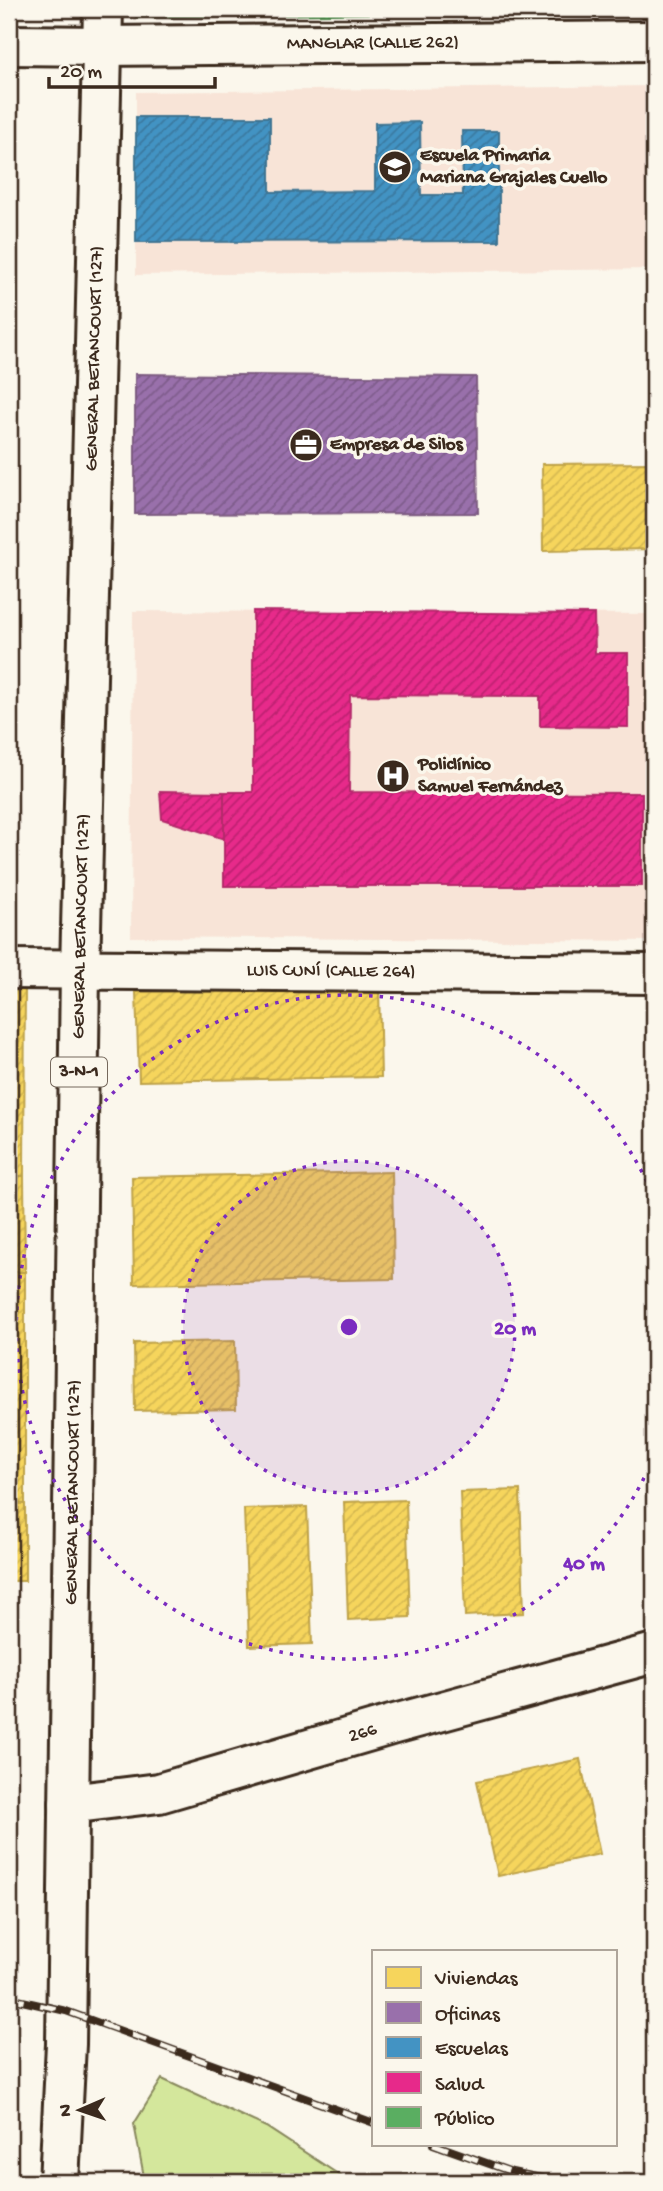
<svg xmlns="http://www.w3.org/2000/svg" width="663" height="2191" font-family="'Gochi Hand',sans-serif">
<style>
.built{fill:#f8e4d7}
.park{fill:#d4e79c;stroke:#88885d;stroke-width:2}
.homes{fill:url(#homes-hatch);stroke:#bea249;stroke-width:2}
.offices{fill:url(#offices-hatch);stroke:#7d5b81;stroke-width:2}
.schools{fill:url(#schools-hatch);stroke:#417492;stroke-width:2}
.health{fill:url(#health-hatch);stroke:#b3296a;stroke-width:2}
.public{fill:url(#public-hatch);stroke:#51864d;stroke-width:2}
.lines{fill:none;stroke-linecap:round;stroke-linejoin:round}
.minor-casing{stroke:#3b2a1e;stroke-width:44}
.major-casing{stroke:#3b2a1e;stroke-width:44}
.minor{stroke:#fbf7ec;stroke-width:38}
.major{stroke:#fbf7ec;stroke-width:38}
.rail-casing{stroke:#3b2a1e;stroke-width:8}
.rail{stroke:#fbf7ec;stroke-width:5;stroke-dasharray:16;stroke-linecap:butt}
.ring{fill:none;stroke:#7b2cbf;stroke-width:3.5;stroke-dasharray:3.5 7}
.labels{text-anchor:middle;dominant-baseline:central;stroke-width:7;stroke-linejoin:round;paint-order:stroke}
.shield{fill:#fbf7ec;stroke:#75685c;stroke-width:2}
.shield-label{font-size:18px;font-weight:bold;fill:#3b2a1e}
.street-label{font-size:19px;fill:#3b2a1e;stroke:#fbf7ec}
.poi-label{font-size:19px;font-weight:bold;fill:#3b2a1e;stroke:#fbf7ec;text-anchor:start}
.centre{fill:#7b2cbf;stroke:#fbf7ec;stroke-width:3.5}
.ring-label{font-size:21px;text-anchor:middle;font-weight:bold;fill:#7b2cbf;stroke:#fbf7ec;stroke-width:7;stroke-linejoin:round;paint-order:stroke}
</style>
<defs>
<pattern id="homes-hatch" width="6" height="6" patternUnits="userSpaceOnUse" patternTransform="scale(1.75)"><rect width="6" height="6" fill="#f6d55c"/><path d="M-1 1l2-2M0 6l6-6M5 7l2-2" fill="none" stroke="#d4b750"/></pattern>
<pattern id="offices-hatch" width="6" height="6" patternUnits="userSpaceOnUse" patternTransform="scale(1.75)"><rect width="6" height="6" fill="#9970ab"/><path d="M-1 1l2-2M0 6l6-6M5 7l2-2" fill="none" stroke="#7e5c8b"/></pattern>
<pattern id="schools-hatch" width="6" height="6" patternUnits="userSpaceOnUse" patternTransform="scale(1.75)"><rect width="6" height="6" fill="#4393c3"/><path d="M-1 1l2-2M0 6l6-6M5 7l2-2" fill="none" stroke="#39789e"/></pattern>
<pattern id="health-hatch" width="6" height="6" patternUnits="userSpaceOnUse" patternTransform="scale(1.75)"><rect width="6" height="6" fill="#e7298a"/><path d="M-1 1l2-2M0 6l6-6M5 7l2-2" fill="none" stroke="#bc2370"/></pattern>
<pattern id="public-hatch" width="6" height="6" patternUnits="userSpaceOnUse" patternTransform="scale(1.75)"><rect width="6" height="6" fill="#5aae61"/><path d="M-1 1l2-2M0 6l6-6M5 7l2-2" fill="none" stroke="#4c8e4f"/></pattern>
</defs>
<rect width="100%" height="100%" fill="#fbf7ec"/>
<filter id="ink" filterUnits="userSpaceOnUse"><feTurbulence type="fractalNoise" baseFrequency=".0143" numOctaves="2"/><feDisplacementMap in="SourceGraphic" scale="14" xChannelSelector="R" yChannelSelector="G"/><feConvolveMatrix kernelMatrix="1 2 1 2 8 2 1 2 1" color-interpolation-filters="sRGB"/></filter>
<g filter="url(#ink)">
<path class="built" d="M654 86V269L136 275V92Z
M133 611 654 614V941L131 937Z"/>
<path class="park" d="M162 2079 266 2127 350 2182H145L134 2124Z"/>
<path class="homes" d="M654 463V549L543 551 542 464Z
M9 981H25L24 1176H9Z
M379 987 381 1077 139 1081 136 992Z
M392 1172 394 1279 134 1284 132 1177Z
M9 1176H24L25 1272H9Z
M9 1272H25V1504L9 1503Z
M235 1341 236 1409 135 1411 134 1343Z
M520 1490 524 1613 465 1616 460 1492Z
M406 1500 410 1617 348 1620 344 1502Z
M9 1503 25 1504V1581H9Z
M307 1507 312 1644 249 1646 244 1509Z
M580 1759 600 1854 498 1876 477 1781Z"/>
<path class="offices" d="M135 374 476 377 478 513 135 514Z"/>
<path class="schools" d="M136 117H270V192L375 191V123L420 122 421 195H463L462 131H499V241L136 242Z"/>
<path class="health" d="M253 611 594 614 595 653H628V727L540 726V696L350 695 349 792 642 793V886H224V792H253Z
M160 791 224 792V839L162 819Z"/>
<path class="public" d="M137 9H596V10L136 17Z"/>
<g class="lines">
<defs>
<g id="minor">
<path id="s1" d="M9 45 102 46 654 41"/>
<path id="s2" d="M9 969 654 974"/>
<path id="s3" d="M69 1804 159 1793 391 1725 654 1653"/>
</g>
<g id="major">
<path id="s4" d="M59 2182 66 2044 80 971 103 9"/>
</g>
</defs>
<use href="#minor" class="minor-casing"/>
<use href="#major" class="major-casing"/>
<use href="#minor" class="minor"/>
<use href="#major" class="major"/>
<defs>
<path id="rail" d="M9 1998 66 2011 374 2123
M433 2144 512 2172 560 2182"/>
</defs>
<use href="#rail" class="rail-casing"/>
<use href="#rail" class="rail"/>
</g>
</g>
<circle cx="349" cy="1327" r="166" fill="#7b2cbf" fill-opacity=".12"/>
<g class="ring">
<circle cx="349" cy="1327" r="166"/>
<path d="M653 1459A332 332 0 1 1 653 1195"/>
</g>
<defs>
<symbol id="school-disc" viewBox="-11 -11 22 22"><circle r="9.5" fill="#3b2a1e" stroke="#fbf7ec"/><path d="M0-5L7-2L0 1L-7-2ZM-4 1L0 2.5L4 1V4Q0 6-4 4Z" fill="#fff"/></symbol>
<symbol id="office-disc" viewBox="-11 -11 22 22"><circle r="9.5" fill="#3b2a1e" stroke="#fbf7ec"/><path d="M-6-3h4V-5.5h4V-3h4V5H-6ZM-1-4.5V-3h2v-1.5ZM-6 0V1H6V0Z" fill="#fff"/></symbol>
<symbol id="hospital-disc" viewBox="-11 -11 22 22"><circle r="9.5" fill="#3b2a1e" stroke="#fbf7ec"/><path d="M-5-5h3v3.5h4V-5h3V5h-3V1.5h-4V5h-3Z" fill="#fff"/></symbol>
</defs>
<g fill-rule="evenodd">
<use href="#school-disc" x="376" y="148" width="38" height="38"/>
<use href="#office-disc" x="287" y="426" width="38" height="38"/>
<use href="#hospital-disc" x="374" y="757" width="38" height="38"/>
</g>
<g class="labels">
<rect class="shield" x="51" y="1057.5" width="56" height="29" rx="5"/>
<g class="shield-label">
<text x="79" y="1072">3-N-1</text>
</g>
<g class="street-label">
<text stroke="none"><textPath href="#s1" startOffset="364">MANGLAR (CALLE 262)</textPath></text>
<text stroke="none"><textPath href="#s4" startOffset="1824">GENERAL BETANCOURT (127)</textPath></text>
<text stroke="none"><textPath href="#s4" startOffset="1256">GENERAL BETANCOURT (127)</textPath></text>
<text stroke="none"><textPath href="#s2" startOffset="322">LUIS CUNÍ (CALLE 264)</textPath></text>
<text stroke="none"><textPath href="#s4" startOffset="690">GENERAL BETANCOURT (127)</textPath></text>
<text stroke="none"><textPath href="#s3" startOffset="303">266</textPath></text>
</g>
<g class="poi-label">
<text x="420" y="156">Escuela Primaria<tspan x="420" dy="22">Mariana Grajales Cuello</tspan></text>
<text x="330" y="445">Empresa de Silos</text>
<text x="418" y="765">Policlínico<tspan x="418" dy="22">Samuel Fernández</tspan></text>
</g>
</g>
<circle cx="349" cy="1327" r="10" class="centre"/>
<g class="ring-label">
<text x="515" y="1334">20 m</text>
<text x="584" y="1569">40 m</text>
</g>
<rect width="663" height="2191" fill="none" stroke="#fbf7ec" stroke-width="35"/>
<rect x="18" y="18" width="628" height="2156" fill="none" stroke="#3b2a1e" stroke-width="2.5" filter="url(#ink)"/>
<rect x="372" y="1950" width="245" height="196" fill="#fbf7ec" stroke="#aea59a" stroke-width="2"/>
<rect x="386" y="1967" width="35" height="21" fill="#f6d55c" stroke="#aea59a" stroke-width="2"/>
<text x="435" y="1984" font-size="21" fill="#3b2a1e">Viviendas</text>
<rect x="386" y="2002" width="35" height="21" fill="#9970ab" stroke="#aea59a" stroke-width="2"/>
<text x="435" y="2020" font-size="21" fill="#3b2a1e">Oficinas</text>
<rect x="386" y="2037" width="35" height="21" fill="#4393c3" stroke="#aea59a" stroke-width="2"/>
<text x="435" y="2054" font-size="21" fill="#3b2a1e">Escuelas</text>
<rect x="386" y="2072" width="35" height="21" fill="#e7298a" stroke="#aea59a" stroke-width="2"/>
<text x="435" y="2090" font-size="21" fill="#3b2a1e">Salud</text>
<rect x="386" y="2107" width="35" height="21" fill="#5aae61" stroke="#aea59a" stroke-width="2"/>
<text x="435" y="2124" font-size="21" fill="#3b2a1e">Público</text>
<g transform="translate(80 2110) rotate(268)" stroke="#fbf7ec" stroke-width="5" paint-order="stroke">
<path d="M0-5L12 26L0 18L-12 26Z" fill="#3b2a1e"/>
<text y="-10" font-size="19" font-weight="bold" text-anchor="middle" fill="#3b2a1e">N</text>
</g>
<path d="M49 77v10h166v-10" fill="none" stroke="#3b2a1e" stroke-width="3.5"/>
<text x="60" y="77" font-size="21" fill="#3b2a1e" stroke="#fbf7ec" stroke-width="5" paint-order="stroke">20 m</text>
</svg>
